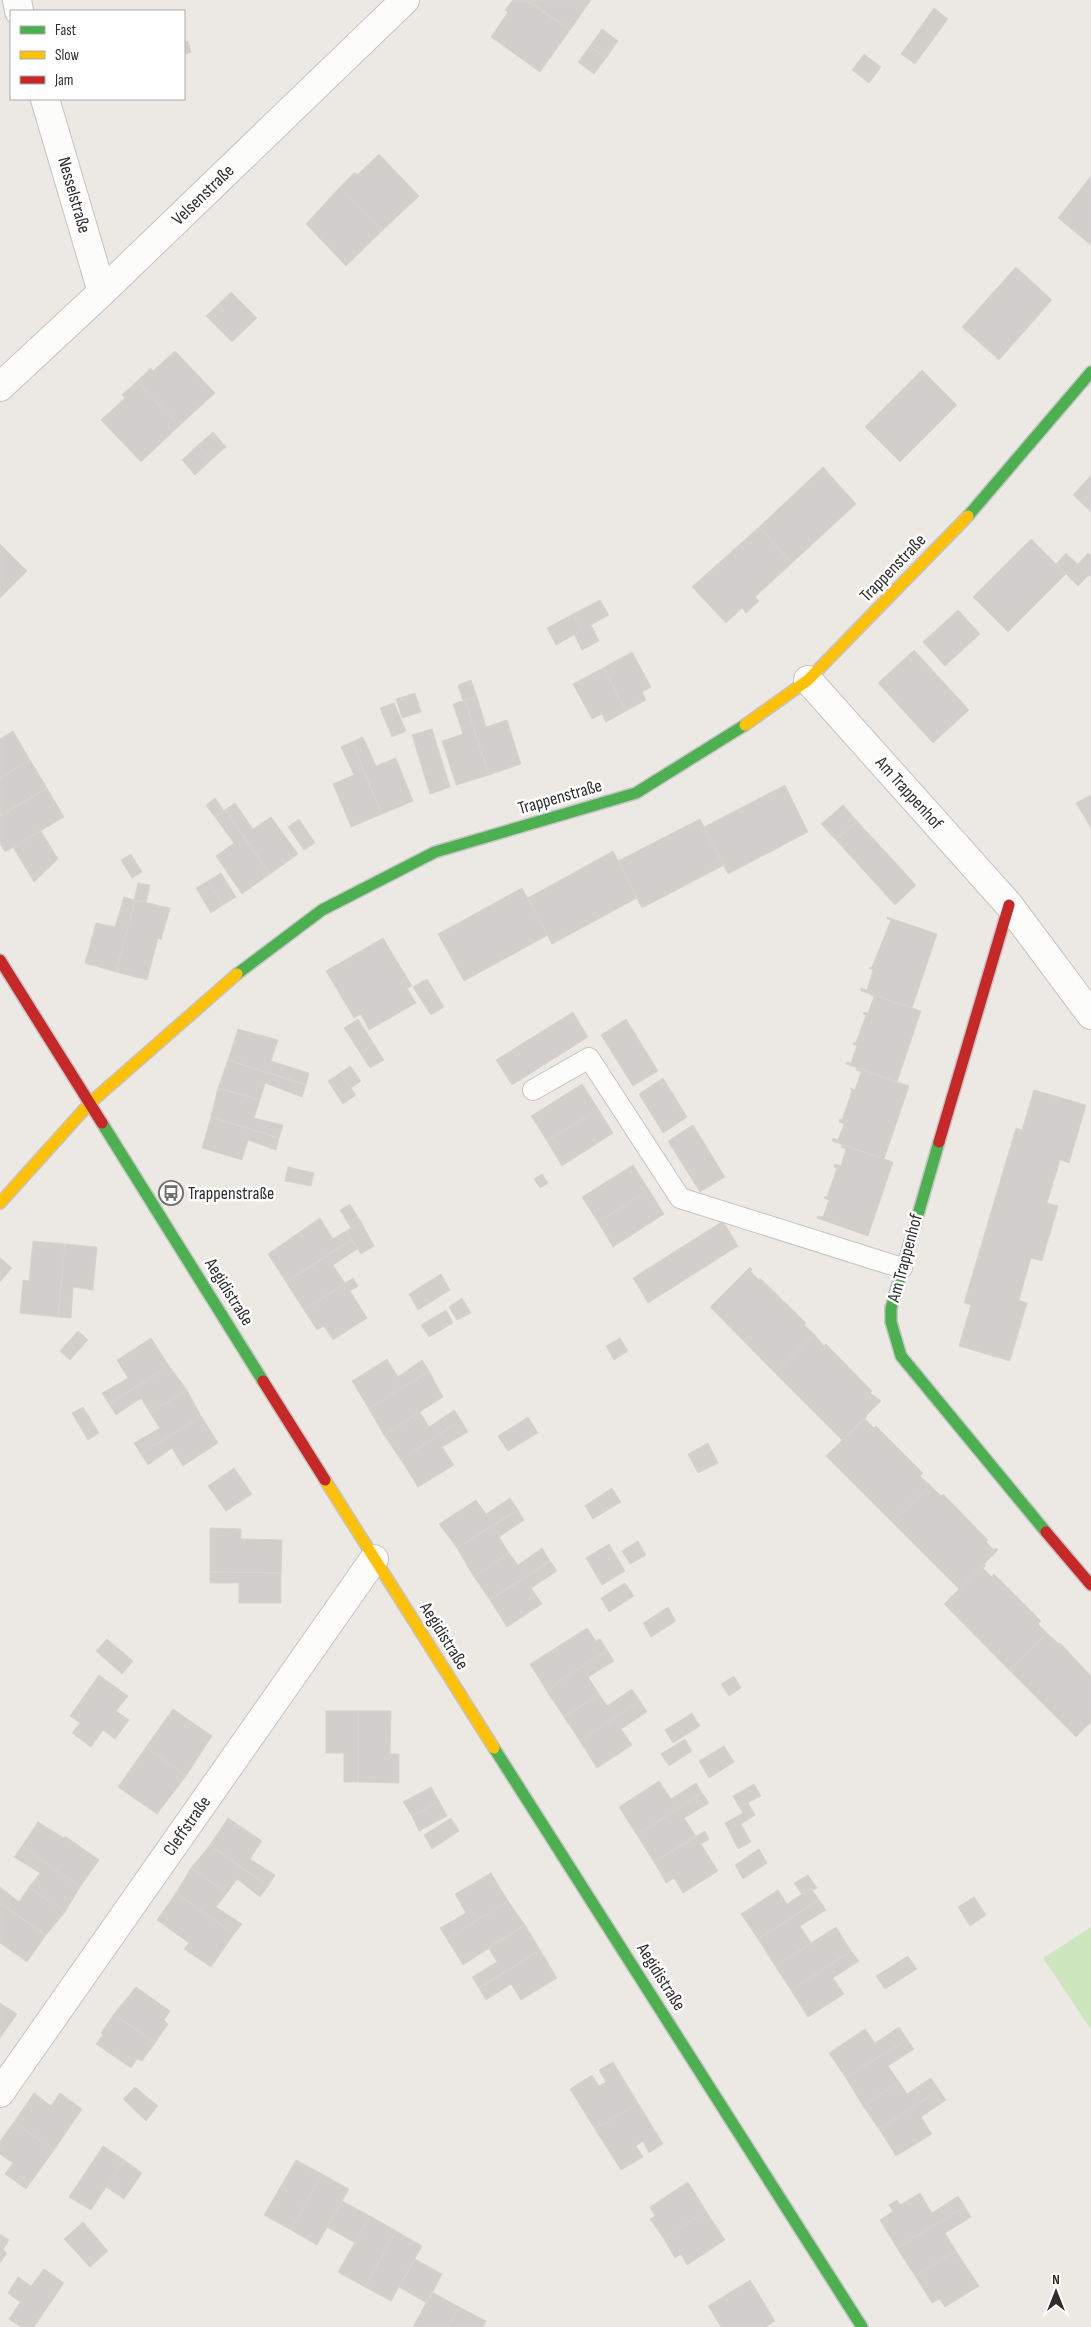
<svg xmlns="http://www.w3.org/2000/svg" width="1091" height="2327" font-family="'Sofia Sans Condensed',sans-serif">
<style>
.green{fill:#cee6be}
.building{fill:#d1cecb;stroke:#d7d4d0}
.lines{fill:none;stroke-linecap:round;stroke-linejoin:round}
.lane-casing{stroke:#c5c4c5;stroke-width:22}
.street-casing{stroke:#c5c4c5;stroke-width:30}
.fast-casing{stroke:#c5c4c5;stroke-width:14}
.slow-casing{stroke:#c5c4c5;stroke-width:14}
.jam-casing{stroke:#c5c4c5;stroke-width:14}
.lane{stroke:#fcfcfb;stroke-width:20}
.street{stroke:#fcfcfb;stroke-width:28}
.fast{stroke:#4caf50;stroke-width:11}
.slow{stroke:#ffc107;stroke-width:11}
.jam{stroke:#c62828;stroke-width:11}
.labels{text-anchor:middle;dominant-baseline:central;stroke-width:5;stroke-linejoin:round;paint-order:stroke}
.street-label{font-size:18px;fill:#2e2e2e;stroke:#fff}
.poi-label{font-size:18px;fill:#2e2e2e;stroke:#fff;text-anchor:start}
</style>
<rect width="100%" height="100%" fill="#ece8e4"/>
<path class="green" d="M1091 1927V2029L1043 1958Z"/>
<path class="building" d="M513 0H527L570 30 540 72 491 37 508 12 505 10Z
M527 0H591L570 30Z
M934 8 948 19 915 64 901 54Z
M602 29 618 41 606 58 590 46Z
M188 41 191 52 184 55V42Z
M590 46 606 58 594 74 578 62Z
M864 54 881 67 869 83 852 70Z
M379 154 419 196 383 230 340 187 355 172 357 175Z
M1091 176V245L1058 218Z
M340 187 383 230 346 266 306 224Z
M1016 267 1052 300 999 360 962 327Z
M231 292 257 318 232 342 206 316Z
M175 351 215 393 179 426 137 381 151 368 153 371Z
M922 370 957 405 900 462 865 427Z
M137 381 179 426 141 462 101 420 125 398 122 395Z
M213 432 226 447 212 459 198 445Z
M198 445 212 459 195 475 182 460Z
M823 467 856 504 792 563 759 527Z
M1091 475V512L1073 495Z
M759 527 792 563 755 597 759 601 746 613 742 608 726 623 692 587Z
M1031 539 1066 574 1008 632 973 597Z
M0 544 27 571 0 598Z
M1066 553 1089 575 1078 586 1056 564Z
M1088 553 1091 556V577L1078 564Z
M600 600 609 615 591 625 599 641 582 650 574 634 582 630 573 614Z
M958 610 980 634 945 666 923 642Z
M573 614 582 630 556 645 547 628Z
M914 650 969 710 933 743 878 683Z
M632 652 651 687 642 692 646 700 626 711 603 668Z
M603 668 626 711 606 722 602 714 592 719 573 684Z
M471 680 477 697 463 701 458 685Z
M415 693 421 712 402 718 396 699Z
M477 697 486 727 507 720 521 764 489 775 465 700Z
M465 700 489 775 456 785 442 741 463 734 453 704Z
M394 703 406 731 392 737 380 708Z
M432 729 450 787 430 794 412 735Z
M13 731 30 760 0 778V739Z
M363 737 376 766 396 758 413 801 382 814 352 742Z
M352 742 382 814 351 827 333 784 354 775 341 747Z
M30 760 47 788 0 816V778Z
M785 785 808 832 728 874 704 827Z
M47 788 64 817 5 852 0 844V816Z
M1091 795V828L1076 803Z
M215 798 224 811 215 817 206 805Z
M235 803 253 829 271 817 298 854 270 874 225 810Z
M843 805 857 821 836 840 821 824Z
M225 810 270 874 242 894 216 856 234 843 215 817Z
M299 819 315 843 304 850 288 827Z
M700 819 724 865 642 908 618 861Z
M857 821 916 885 895 905 836 840Z
M41 831 58 859 34 882 13 847Z
M613 851 637 898 552 944 528 898Z
M131 854 142 872 132 878 121 860Z
M221 873 236 897 223 905 208 881Z
M208 881 223 905 211 913 196 888Z
M138 883 150 885 146 903 134 900Z
M522 888 548 935 464 981 438 934Z
M124 897 135 900 116 972 85 963 96 923 115 927Z
M135 900 170 908 161 940 158 938 147 980 116 972Z
M887 917 937 934 912 1008 861 991V988L867 990 873 970 869 968 872 967 891 920 887 919Z
M383 938 412 986 407 988 416 1003 369 1030 361 1014 354 1018 326 971Z
M427 979 444 1007 431 1015 413 987Z
M870 994 921 1011 897 1082 846 1064 847 1062 851 1063 857 1046 853 1044 854 1042 856 1043 866 1015 863 1014 864 1012 868 1013 874 997Z
M573 1012 588 1037 512 1085 496 1060Z
M358 1019 384 1060 370 1068 344 1028Z
M626 1019 658 1071 633 1086 601 1035Z
M238 1029 278 1040 271 1061 309 1073 306 1085 228 1060Z
M228 1060 306 1085 302 1097 265 1083 260 1100 218 1088Z
M350 1066 361 1081 351 1088 340 1073Z
M857 1068 909 1086 884 1159 832 1141 833 1138 838 1140 844 1124 839 1122 840 1119 842 1120 852 1091 850 1088 855 1090 861 1072 856 1070Z
M340 1073 356 1095 343 1104 328 1081Z
M663 1078 687 1117 663 1133 639 1094Z
M582 1084 598 1109 547 1141 531 1116Z
M218 1088 260 1100 254 1118 283 1125 279 1138 211 1117Z
M1034 1090 1086 1105 1069 1163 1060 1160 1047 1203 1058 1206 1042 1261 1031 1258 1019 1300 1027 1303 1010 1361 959 1346 971 1305 964 1303 1016 1128 1022 1130Z
M598 1109 613 1133 562 1166 547 1141Z
M211 1117 279 1138 276 1150 248 1140 242 1160 202 1148Z
M693 1125 725 1177 700 1192 668 1141Z
M842 1145 893 1162 868 1236 817 1218 818 1216 823 1217 829 1200 824 1198 825 1196 827 1197 837 1168 834 1167 835 1164 841 1166 846 1149 841 1147Z
M633 1165 649 1190 598 1222 582 1197Z
M288 1167 314 1173 311 1186 285 1181Z
M542 1174 548 1183 540 1188 534 1179Z
M649 1190 664 1214 613 1247 598 1222Z
M350 1204 361 1222 351 1228 340 1210Z
M320 1218 333 1239 346 1231 351 1240 286 1282 268 1254Z
M723 1221 738 1246 648 1303 633 1278Z
M361 1222 374 1246 361 1254 346 1231Z
M351 1240 357 1249 333 1265 345 1283 304 1310 286 1282Z
M33 1241 65 1244 58 1317 20 1313 23 1280 29 1281Z
M65 1244 97 1247 93 1290 73 1287 71 1318 58 1317Z
M0 1258 12 1268 0 1282Z
M750 1267 752 1270 750 1271 759 1280 760 1278 806 1323 804 1325 814 1334 775 1373 710 1307Z
M441 1274 450 1290 418 1310 409 1294Z
M353 1278 358 1286 350 1291 367 1318 333 1340 324 1326 317 1330 304 1310Z
M462 1298 471 1313 457 1320 449 1307Z
M446 1310 453 1323 429 1337 421 1325Z
M78 1331 88 1340 70 1360 60 1351Z
M814 1334 824 1346 826 1344 872 1391 870 1393 881 1401 842 1440 775 1373Z
M151 1338 169 1366 109 1404 102 1393 128 1378 117 1360Z
M620 1338 628 1351 614 1360 606 1346Z
M387 1359 398 1377 422 1360 429 1371 369 1409 352 1381Z
M169 1366 187 1390 150 1413 141 1398 116 1415 109 1404Z
M429 1371 443 1397 384 1435 369 1409Z
M187 1390 201 1416 141 1454 134 1443 160 1428 150 1413Z
M83 1407 99 1433 88 1440 72 1413Z
M454 1410 461 1420 401 1460 384 1435 420 1412 429 1427Z
M201 1416 218 1443 183 1466 172 1448 148 1465 141 1454Z
M867 1416 865 1419 874 1428 876 1426 923 1473 920 1476 930 1485 892 1522 826 1456Z
M528 1417 538 1433 508 1451 498 1436Z
M461 1420 468 1432 442 1447 454 1465 418 1487 401 1460Z
M708 1443 718 1463 698 1473 688 1454Z
M234 1468 252 1494 226 1511 208 1486Z
M930 1485 941 1496 943 1494 988 1540 986 1542 994 1550 996 1548 998 1550 959 1589 892 1522Z
M612 1488 621 1502 593 1519 585 1506Z
M510 1498 518 1510 457 1548 439 1524 476 1500 486 1514Z
M518 1510 524 1520 499 1537 509 1553 474 1577 457 1548Z
M210 1528 241 1529V1539L282 1540 281 1573 210 1572Z
M638 1541 646 1555 630 1564 622 1551Z
M609 1544 625 1571 602 1585 586 1558Z
M542 1548 550 1561 490 1600 474 1577 509 1553 518 1565Z
M550 1561 557 1571 531 1588 542 1604 507 1627 490 1600Z
M984 1564 986 1566 983 1568 992 1577 994 1574 1041 1621 1038 1624 1047 1633 1009 1670 944 1604Z
M210 1572 281 1573V1603H239V1583H210Z
M625 1583 634 1596 609 1612 601 1598Z
M668 1607 676 1621 651 1637 643 1623Z
M587 1628 596 1641 600 1639 607 1650 546 1690 530 1664Z
M1047 1633 1059 1644 1060 1643 1091 1676V1722L1076 1737 1009 1670Z
M107 1639 133 1661 122 1674 96 1651Z
M607 1650 614 1661 588 1677 599 1694 564 1717 546 1690Z
M99 1675 128 1696 116 1711 129 1720 115 1739 103 1730 91 1747 72 1733 80 1723 70 1716Z
M734 1676 741 1688 729 1696 721 1684Z
M632 1689 640 1701 580 1741 564 1717 599 1694 607 1706Z
M640 1701 647 1712 621 1729 632 1745 597 1768 580 1741Z
M173 1709 212 1736 186 1776 146 1747Z
M326 1711H358V1782H344V1753H326Z
M358 1711H391L390 1754H399V1783L358 1782Z
M692 1713 700 1726 673 1743 665 1730Z
M685 1739 692 1751 669 1766 661 1754Z
M724 1746 734 1762 709 1778 699 1761Z
M146 1747 186 1776 157 1814 118 1787Z
M659 1781 671 1799 696 1783 702 1793 637 1835 619 1807Z
M754 1784 761 1796 739 1807 733 1796Z
M431 1787 439 1801 412 1816 403 1802Z
M702 1793 709 1803 684 1818 696 1836 654 1862 637 1835Z
M439 1801 447 1816 419 1831 412 1816Z
M748 1803 755 1815 741 1824 751 1842 738 1849 725 1823 743 1813 739 1807Z
M228 1818 262 1841 250 1859 275 1875 268 1886 210 1845Z
M451 1818 459 1831 432 1849 424 1835Z
M38 1822 64 1838 65 1836 99 1860 80 1887 22 1846Z
M705 1831 709 1839 701 1844 718 1871 683 1893 674 1878 666 1883 654 1862Z
M210 1845 268 1886 260 1897 237 1879 227 1893 191 1868Z
M22 1846 80 1887 65 1912 29 1887 40 1873 14 1857Z
M759 1849 767 1863 743 1879 735 1865Z
M191 1868 227 1893 216 1907 242 1924 234 1934 176 1893Z
M491 1873 508 1901 447 1939 440 1928 466 1913 455 1894Z
M808 1875 817 1888 813 1890 811 1888 802 1894 794 1883Z
M0 1887 19 1902 29 1887 65 1912 46 1935 0 1903Z
M811 1888 819 1900 758 1939 741 1914 778 1890 787 1904Z
M176 1893 234 1934 211 1967 184 1949 189 1943 157 1920Z
M974 1897 986 1915 970 1926 958 1907Z
M819 1900 826 1910 800 1926 811 1943 775 1966 758 1939Z
M508 1901 525 1925 463 1965 447 1939Z
M0 1903 46 1935 27 1962 0 1943Z
M525 1925 540 1950 479 1988 472 1977 497 1962 488 1947Z
M836 1927 851 1951 791 1990 775 1966Z
M540 1950 557 1978 521 2000 511 1984 486 2000 479 1988Z
M851 1951 859 1961 833 1978 844 1994 808 2017 791 1990Z
M908 1956 917 1969 885 1989 876 1976Z
M136 1987 170 2011 164 2020 168 2024 155 2043 114 2014Z
M0 2003 17 2014 0 2038Z
M114 2014 155 2043 142 2061 137 2059 131 2068 96 2044 103 2035 101 2033Z
M899 2027 907 2039 846 2078 829 2053 865 2029 875 2043Z
M907 2039 914 2049 888 2066 899 2082 863 2106 846 2078Z
M613 2062 638 2103 595 2129 570 2089 592 2075 599 2086 606 2082 599 2070Z
M931 2078 939 2090 879 2129 863 2106 899 2082 907 2094Z
M135 2087 158 2106 146 2121 123 2099Z
M939 2090 946 2100 921 2117 932 2134 896 2156 879 2129Z
M34 2093 51 2106 60 2093 82 2109 54 2150 14 2122Z
M638 2103 663 2144 649 2153 643 2141 636 2146 643 2157 621 2170 595 2129Z
M14 2122 54 2150 26 2189 5 2174 13 2163 0 2154V2141Z
M103 2146 124 2160 91 2210 69 2197Z
M124 2160 142 2173 124 2199 106 2187Z
M296 2160 322 2174 291 2230 264 2215Z
M322 2174 349 2189 317 2245 291 2230Z
M688 2182 706 2211 664 2239 650 2219 655 2216 650 2207Z
M920 2193 932 2213 958 2196 965 2207 897 2248 880 2220 893 2211 889 2205 897 2200 900 2205Z
M342 2201 370 2216 355 2243 327 2227Z
M965 2207 971 2217 945 2233 956 2251 915 2276 897 2248Z
M706 2211 725 2240 687 2265 681 2254 675 2258 664 2239Z
M370 2216 396 2231 365 2287 338 2272Z
M83 2222 108 2251 90 2267 64 2239Z
M396 2231 422 2246 391 2301 365 2287Z
M0 2234 9 2240 3 2250 7 2253 0 2263Z
M956 2251 979 2286 945 2307 939 2299 932 2303 915 2276Z
M415 2259 442 2274 427 2303 399 2287Z
M44 2269 64 2283 34 2327H21L9 2319 20 2302 8 2293 18 2277 31 2286Z
M750 2280 775 2321 766 2327H721L708 2306Z
M432 2292 459 2307 448 2327H413Z
M459 2307 486 2321 483 2327H448Z"/>
<g class="lines">
<defs>
<path id="lane" d="M533 1090 589 1058 680 1198 902 1268"/>
<path id="street" d="M17 0 19 11
M45 99 102 292
M0 387 102 292 405 0
M808 680 1009 905 1091 1015
M0 2093 374 1559"/>
<path id="fast" d="M968 516 1091 372
M237 974 322 910 435 852 636 793 745 725
M102 1123 263 1381
M939 1142 891 1308V1322L901 1356 1046 1532
M494 1748 862 2327"/>
<path id="slow" d="M745 725 808 680 968 516
M0 1203 90 1103 237 974
M325 1480 494 1748"/>
<path id="jam" d="M0 960 102 1123
M939 1142 1009 905
M263 1381 325 1480
M1046 1532 1091 1585"/>
</defs>
<use href="#lane" class="lane-casing"/>
<use href="#street" class="street-casing"/>
<use href="#fast" class="fast-casing"/>
<use href="#slow" class="slow-casing"/>
<use href="#jam" class="jam-casing"/>
<use href="#lane" class="lane"/>
<use href="#street" class="street"/>
<use href="#fast" class="fast"/>
<use href="#slow" class="slow"/>
<use href="#jam" class="jam"/>
</g>
<defs>
<symbol id="bus-ring" viewBox="-11 -11 22 22"><circle r="9.5" fill="#fff" stroke="#706f6e" stroke-width="1.5"/><path d="M-5-6H5V4H4V6H2V4H-2V6H-4V4H-5ZM-3.5-4V0h7V-4ZM-3.5 1.2v1.5H-2V1.2ZM2 1.2v1.5H3.5V1.2Z" fill="#706f6e"/></symbol>
</defs>
<g fill-rule="evenodd">
<use href="#bus-ring" x="157" y="1179" width="28" height="28"/>
</g>
<g class="labels">
<g class="street-label">
<text transform="translate(74 195) rotate(74)">Nesselstraße</text>
<text transform="translate(203 195) rotate(-44)">Velsenstraße</text>
<text transform="translate(893 568) rotate(-46)">Trappenstraße</text>
<text transform="translate(909 793) rotate(48)">Am Trappenhof</text>
<text transform="translate(560 797) rotate(-16)">Trappenstraße</text>
<text transform="translate(905 1258) rotate(-75)">Am Trappenhof</text>
<text transform="translate(229 1292) rotate(58)">Aegidistraße</text>
<text transform="translate(444 1636) rotate(58)">Aegidistraße</text>
<text transform="translate(187 1826) rotate(-55)">Cleffstraße</text>
<text transform="translate(661 1977) rotate(58)">Aegidistraße</text>
</g>
<g class="poi-label">
<text x="188" y="1193">Trappenstraße</text>
</g>
</g>
<rect x="10" y="10" width="175" height="90" fill="#ffffff" stroke="#ababab"/>
<rect x="20" y="26" width="25" height="8" fill="#4caf50" stroke="#ababab"/>
<text x="55" y="35" font-size="15" fill="#2e2e2e">Fast</text>
<rect x="20" y="51" width="25" height="8" fill="#ffc107" stroke="#ababab"/>
<text x="55" y="60" font-size="15" fill="#2e2e2e">Slow</text>
<rect x="20" y="76" width="25" height="8" fill="#c62828" stroke="#ababab"/>
<text x="55" y="85" font-size="15" fill="#2e2e2e">Jam</text>
<g transform="translate(1056 2292)" stroke="#ffffff" stroke-width="4" paint-order="stroke">
<path d="M0-4L9 19L0 12L-9 19Z" fill="#2e2e2e"/>
<text y="-8" font-size="14" font-weight="bold" text-anchor="middle" fill="#2e2e2e">N</text>
</g>
</svg>
